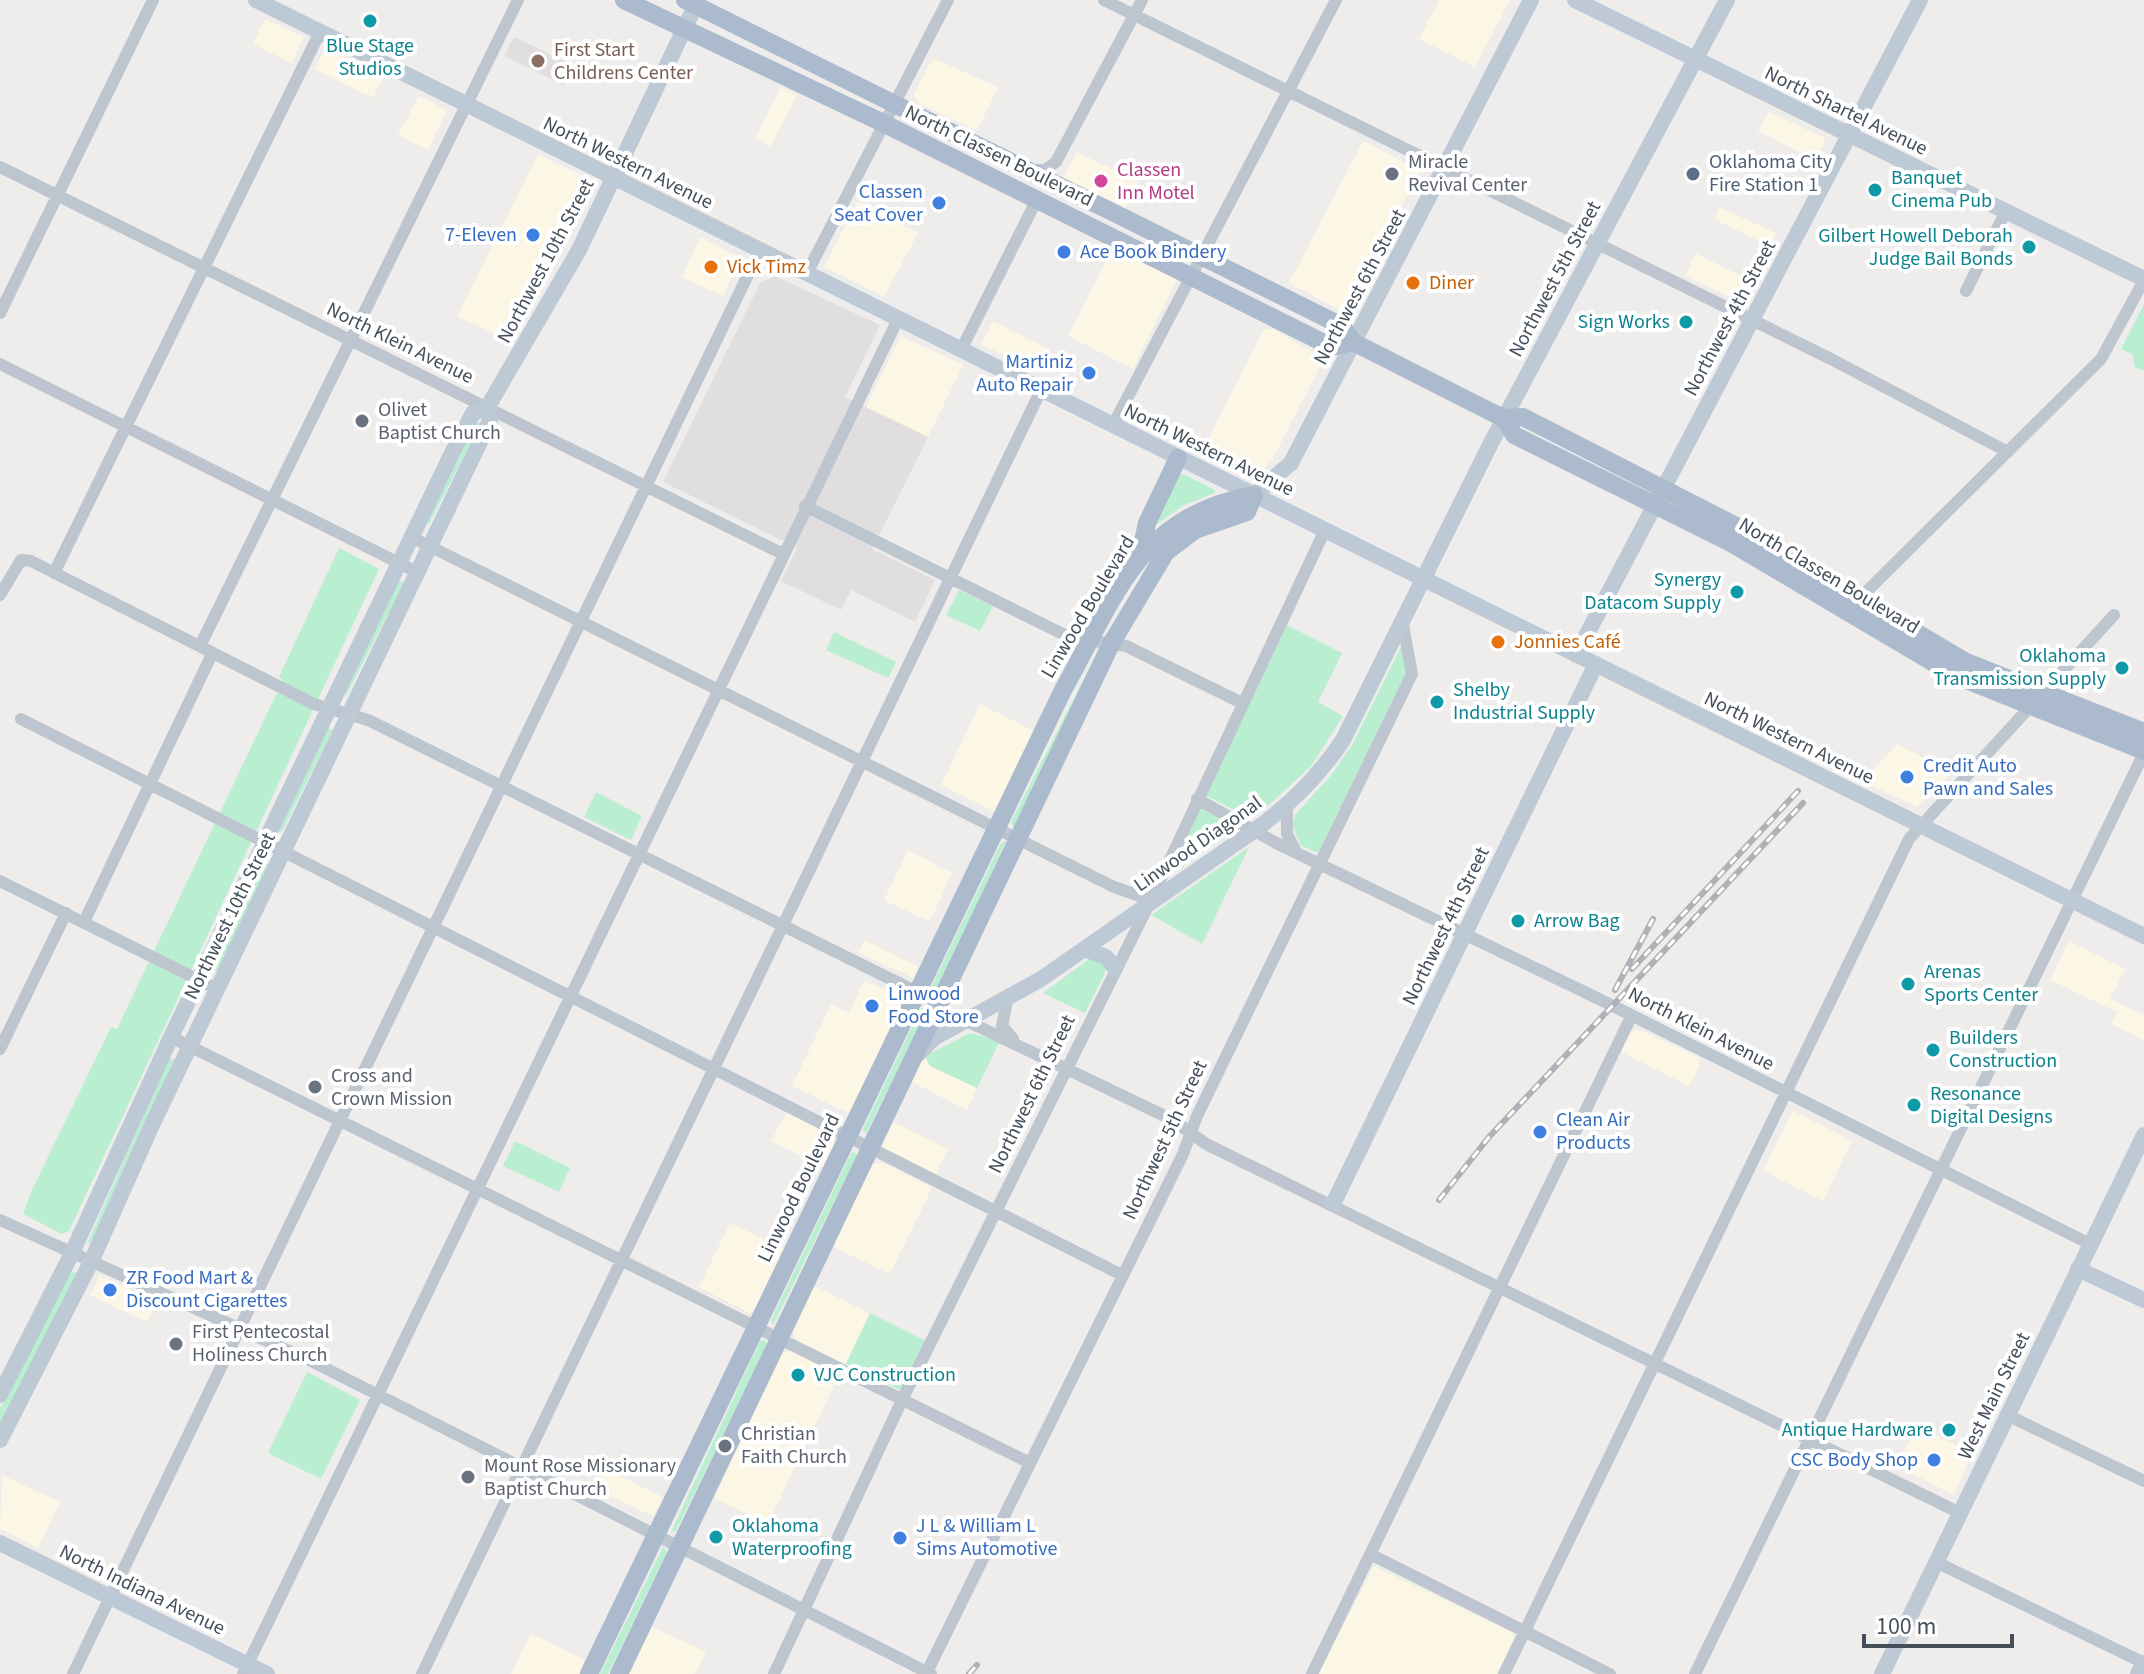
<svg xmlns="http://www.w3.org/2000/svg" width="2144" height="1674" font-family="'Source Sans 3',sans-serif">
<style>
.commercial{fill:#fcf6e4}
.education{fill:#e0dede}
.green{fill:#b9efd0}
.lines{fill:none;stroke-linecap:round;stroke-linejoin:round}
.street{stroke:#bdc6cf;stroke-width:12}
.secondary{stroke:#bec9d6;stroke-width:16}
.primary{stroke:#abbacc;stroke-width:18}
.rail-casing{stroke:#afb1b7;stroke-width:6}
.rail{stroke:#fff;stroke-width:3;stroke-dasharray:9;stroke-linecap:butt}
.culture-dot{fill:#0f9aa8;stroke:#fff;stroke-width:3}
.education-dot{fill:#8d6e63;stroke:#fff;stroke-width:3}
.worship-dot{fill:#6b7280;stroke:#fff;stroke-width:3}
.service-dot{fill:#5c6f8a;stroke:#fff;stroke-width:3}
.hotel-dot{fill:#d1479c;stroke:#fff;stroke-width:3}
.shop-dot{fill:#3f7fe0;stroke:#fff;stroke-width:3}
.food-dot{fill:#e8710a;stroke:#fff;stroke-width:3}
.labels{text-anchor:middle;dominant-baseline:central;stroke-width:8;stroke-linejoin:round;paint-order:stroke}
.culture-label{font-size:20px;fill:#0d838f;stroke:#fff;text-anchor:start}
.education-label{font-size:20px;fill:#785e54;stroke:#fff;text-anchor:start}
.street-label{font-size:20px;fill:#454f5a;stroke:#fff}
.worship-label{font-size:20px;fill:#5b616d;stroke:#fff;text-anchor:start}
.service-label{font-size:20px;fill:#4e5e75;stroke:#fff;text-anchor:start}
.hotel-label{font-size:20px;fill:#b23c85;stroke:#fff;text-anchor:start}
.shop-label{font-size:20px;fill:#366cbe;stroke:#fff;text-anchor:start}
.food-label{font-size:20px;fill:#c56008;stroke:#fff;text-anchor:start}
</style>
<rect width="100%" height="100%" fill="#efecec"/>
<path class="commercial" d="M1439 0H1510L1475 67 1419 39Z
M265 19 304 37 292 63 253 44Z
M325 47 383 77 373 98 315 69Z
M933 58 998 87 977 131 917 102 914 94Z
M781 87 797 95 770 147 755 139Z
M419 96 447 110 428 150 398 135Z
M1769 112 1825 138 1817 161 1758 131Z
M1363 141 1420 171 1346 313 1289 283Z
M1077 152 1139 182 1125 209 1063 179Z
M538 154 591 180 592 192 539 294 527 285 497 335 457 316Z
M858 201 918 233 884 297 824 267Z
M1719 207 1776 233 1769 246 1714 219Z
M700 237 741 258 723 296 682 277Z
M1114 246 1177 279 1133 369 1068 336Z
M1696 253 1751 281 1740 302 1685 276Z
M993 321 1050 350 1038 373 981 344Z
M1264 329H1273L1324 359 1272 460 1259 474 1244 477 1200 455Z
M901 336 963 365 928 437 866 407Z
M980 704 1034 731 995 812 941 785Z
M1897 744 1952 773 1917 807 1862 781Z
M908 850 952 873 930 922 884 900Z
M864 940 918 967 913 978 859 952Z
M2069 941 2125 969 2110 999 2144 1015V1040L2111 1024 2117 1012 2050 980Z
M864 981 907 999 850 1114 792 1086 831 1004 849 1013Z
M1637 1029 1699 1057V1067L1689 1086 1621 1052 1630 1033Z
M925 1056 930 1066 977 1088 967 1110 910 1081Z
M787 1111 828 1131 836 1146 825 1168 771 1141Z
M1793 1111 1852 1141 1823 1201 1763 1171Z
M891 1121 948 1149 935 1176 884 1149 882 1142Z
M883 1163 932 1188 890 1274 831 1246 872 1164Z
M730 1223 787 1250 758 1310 749 1313 699 1287Z
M100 1275 157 1302 147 1322 90 1295Z
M812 1285 870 1313 846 1364 801 1342 792 1333Z
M791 1351 840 1373 768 1524 714 1498 783 1352Z
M1916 1426 1972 1453 1954 1495 1897 1466Z
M607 1470 663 1497 653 1516 597 1490Z
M2 1475 60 1502 38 1548 0 1529Z
M1374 1566 1513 1633 1514 1638 1497 1674H1318Z
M652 1627 706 1652 695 1674H629Z
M531 1633 585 1660 579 1674H511Z"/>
<path class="education" d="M514 37 573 65 563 85 504 56Z
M775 276 880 325 845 397 928 437 872 549 935 580 915 622 851 590 841 610 781 581 797 548 663 482 760 283Z"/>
<path class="green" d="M2144 304V371L2135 367 2132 354 2121 349Z
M477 422 481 423 428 526 427 518Z
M1183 474 1215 490V493L1182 506 1153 527 1177 475Z
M339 548 379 569 69 1231 62 1234 23 1214 31 1192 111 1027 117 1029 283 680 279 677Z
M398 580 404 583 346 696 344 694Z
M959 590 993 606 980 631 946 615Z
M1287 625 1342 653 1318 702 1343 716 1312 765 1257 816H1247L1206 796Z
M834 632 896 662 888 678 826 650Z
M1402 645 1409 667 1318 853 1300 845 1293 826 1295 815 1332 774 1352 745Z
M1097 653 1015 827H1013L1011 822Z
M328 728 333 730 281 833 278 829Z
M596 792 642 816 631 840 584 817Z
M1200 808 1239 828 1168 876Z
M1006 841 937 991 934 993 931 987 1001 843Z
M1249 847 1202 944 1151 915Z
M263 862 269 864 219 970 214 971Z
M1097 958 1106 967 1105 973 1085 1013 1043 993 1089 959Z
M921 1008 927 1009 866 1134 863 1129Z
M970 1033 1000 1041 977 1088 930 1066 925 1056Z
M169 1058 174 1060 94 1242 87 1244Z
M515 1141 570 1168 559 1192 503 1166Z
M855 1152 857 1156 773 1325 771 1320 851 1153Z
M75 1272 77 1274 0 1425V1408L68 1274Z
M870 1313 928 1342 902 1391 846 1364Z
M765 1340 767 1344 676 1531 671 1532 760 1341Z
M307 1372 360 1400 321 1479 268 1453Z
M663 1547 667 1552 608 1674H600Z"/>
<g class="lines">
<path class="street" d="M1104 0 1831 359 2008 452
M0 167 783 554
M1033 170H1045L1056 162 1142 0
M807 273 948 0
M1966 291 2006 211
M0 313 153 0
M961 350 1037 199
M0 364 417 572
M1113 425 1336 0
M805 506 1069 637 1126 646 1242 703
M411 537 1114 887 1151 900
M54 573 320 32
M0 595 21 560 31 561 314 704 368 720 939 1003
M1855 603 2101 359 2144 280
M200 646 518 0
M21 719 1122 1275
M1197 799 1278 844 1599 999 2090 1244
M1287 807V834L1295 850
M0 881 217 989
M84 922 212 654
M1007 1001 1002 1026 1013 1039
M967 1021 1171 1119 1206 1144 1960 1513
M171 1037 1028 1462
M0 1049 66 913
M0 1220 309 1360 931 1674
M2007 1415 2144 1481
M1370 1554 1610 1674
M1936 1562 2144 1663
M927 1672 1183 1154 1197 1116 1412 674 1402 620
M73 1674 760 250
M243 1674 898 319
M422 1674 1041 390
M774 1674 903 1398 1151 900 1325 530
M1312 1674 1631 1017
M1504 1674 1909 839 2114 615
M1695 1674 2144 753"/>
<path class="secondary" d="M256 0 2144 936
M1575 0 2144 279
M1254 495 1291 463 1531 0
M1576 655 1920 0
M1084 949 1106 957 1115 968
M918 1054 934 1038 1041 979 1255 830C1291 804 1319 776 1343 740L1491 443 1727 0
M1333 1204 1596 664
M2078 1269 2144 1300
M0 1395 72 1253 171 1037 452 453 473 413 487 408 579 250 698 0
M0 1440 91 1262 151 1127 490 421 487 408
M0 1543 267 1674
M1882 1674 2144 1135
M2138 1674 2144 1663"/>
<path class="primary" d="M624 0 883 123 1332 347 1353 342
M685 0 1342 326 1353 342 1491 412 1504 418 1523 417 1740 528 1966 662 2144 732
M1504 418 1514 435 1731 543 1956 676 2144 751
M1140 555 1147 523 1178 458
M589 1674 1063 690C1115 598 1138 515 1254 495
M619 1674 1111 644 1166 552 1195 530 1247 512 1254 495"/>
<defs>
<path id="rail" d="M1632 969 1798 791
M1615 990 1653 919
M1439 1200 1489 1137 1803 803
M969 1674 977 1665"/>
</defs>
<use href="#rail" class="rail-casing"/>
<use href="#rail" class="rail"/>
</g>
<g class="culture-dot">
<circle cx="370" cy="21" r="8"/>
<circle cx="1875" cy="190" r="8"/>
<circle cx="2029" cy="247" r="8"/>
<circle cx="1686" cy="322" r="8"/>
<circle cx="1737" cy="592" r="8"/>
<circle cx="2122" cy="668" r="8"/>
<circle cx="1437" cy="702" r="8"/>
<circle cx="1518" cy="921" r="8"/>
<circle cx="1908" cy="984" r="8"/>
<circle cx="1933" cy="1050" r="8"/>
<circle cx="1914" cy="1105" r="8"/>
<circle cx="798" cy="1375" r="8"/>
<circle cx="1949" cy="1430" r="8"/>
<circle cx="716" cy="1537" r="8"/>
</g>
<circle class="education-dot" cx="538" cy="61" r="8"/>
<g class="worship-dot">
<circle cx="1392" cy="174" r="8"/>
<circle cx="362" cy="421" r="8"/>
<circle cx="315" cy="1087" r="8"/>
<circle cx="176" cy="1344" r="8"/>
<circle cx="725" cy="1446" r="8"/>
<circle cx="468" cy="1477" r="8"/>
</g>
<circle class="service-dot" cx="1693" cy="174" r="8"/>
<circle class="hotel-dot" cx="1101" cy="181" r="8"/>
<g class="shop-dot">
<circle cx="939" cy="203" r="8"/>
<circle cx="533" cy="235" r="8"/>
<circle cx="1064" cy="252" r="8"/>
<circle cx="1089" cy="373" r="8"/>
<circle cx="1907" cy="777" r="8"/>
<circle cx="872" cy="1006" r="8"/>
<circle cx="1540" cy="1132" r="8"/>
<circle cx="110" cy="1290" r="8"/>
<circle cx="1934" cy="1460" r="8"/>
<circle cx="900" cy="1538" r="8"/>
</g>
<g class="food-dot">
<circle cx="711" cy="267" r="8"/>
<circle cx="1413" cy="283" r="8"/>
<circle cx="1498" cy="642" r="8"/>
</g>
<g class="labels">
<g class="culture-label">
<text x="370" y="46" text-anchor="middle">Blue Stage<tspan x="370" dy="23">Studios</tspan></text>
<text x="1891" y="178">Banquet<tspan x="1891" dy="23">Cinema Pub</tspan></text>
<text x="2013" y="236" text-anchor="end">Gilbert Howell Deborah<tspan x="2013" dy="23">Judge Bail Bonds</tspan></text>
<text x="1670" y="322" text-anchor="end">Sign Works</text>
<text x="1721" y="580" text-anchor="end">Synergy<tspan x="1721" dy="23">Datacom Supply</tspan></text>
<text x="2106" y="656" text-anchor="end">Oklahoma<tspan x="2106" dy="23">Transmission Supply</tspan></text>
<text x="1453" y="690">Shelby<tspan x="1453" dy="23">Industrial Supply</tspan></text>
<text x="1534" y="921">Arrow Bag</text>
<text x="1924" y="972">Arenas<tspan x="1924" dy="23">Sports Center</tspan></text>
<text x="1949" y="1038">Builders<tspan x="1949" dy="23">Construction</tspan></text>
<text x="1930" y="1094">Resonance<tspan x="1930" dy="23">Digital Designs</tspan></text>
<text x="814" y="1375">VJC Construction</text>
<text x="1933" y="1430" text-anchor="end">Antique Hardware</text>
<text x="732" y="1526">Oklahoma<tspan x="732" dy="23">Waterproofing</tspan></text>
</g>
<g class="education-label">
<text x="554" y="50">First Start<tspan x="554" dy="23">Childrens Center</tspan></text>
</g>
<g class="street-label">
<text transform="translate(1846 111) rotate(26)">North Shartel Avenue</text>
<text transform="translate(999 156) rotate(26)">North Classen Boulevard</text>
<text transform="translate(628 163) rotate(26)">North Western Avenue</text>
<text transform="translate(546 261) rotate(-62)">Northwest 10th Street</text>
<text transform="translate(1555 279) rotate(-62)">Northwest 5th Street</text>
<text transform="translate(1360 287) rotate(-62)">Northwest 6th Street</text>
<text transform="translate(1730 318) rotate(-62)">Northwest 4th Street</text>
<text transform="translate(400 343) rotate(26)">North Klein Avenue</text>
<text transform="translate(1209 450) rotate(26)">North Western Avenue</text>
<text transform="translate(1829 576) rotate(31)">North Classen Boulevard</text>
<text transform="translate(1088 607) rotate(-59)">Linwood Boulevard</text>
<text transform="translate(1789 738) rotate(26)">North Western Avenue</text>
<text transform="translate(1198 844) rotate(-35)">Linwood Diagonal</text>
<text transform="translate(230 916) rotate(-64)">Northwest 10th Street</text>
<text transform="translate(1446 926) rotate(-64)">Northwest 4th Street</text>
<text transform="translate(1701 1029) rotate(27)">North Klein Avenue</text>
<text transform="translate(1032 1094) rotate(-64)">Northwest 6th Street</text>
<text transform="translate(1165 1140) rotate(-65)">Northwest 5th Street</text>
<text transform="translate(799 1188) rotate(-64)">Linwood Boulevard</text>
<text transform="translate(1994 1396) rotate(-64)">West Main Street</text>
<text transform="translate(142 1590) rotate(26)">North Indiana Avenue</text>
</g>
<g class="worship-label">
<text x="1408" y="162">Miracle<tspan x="1408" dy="23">Revival Center</tspan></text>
<text x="378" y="410">Olivet<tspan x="378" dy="23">Baptist Church</tspan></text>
<text x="331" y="1076">Cross and<tspan x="331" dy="23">Crown Mission</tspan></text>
<text x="192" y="1332">First Pentecostal<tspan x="192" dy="23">Holiness Church</tspan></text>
<text x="741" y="1434">Christian<tspan x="741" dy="23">Faith Church</tspan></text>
<text x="484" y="1466">Mount Rose Missionary<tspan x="484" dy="23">Baptist Church</tspan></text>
</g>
<g class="service-label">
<text x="1709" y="162">Oklahoma City<tspan x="1709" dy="23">Fire Station 1</tspan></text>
</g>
<g class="hotel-label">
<text x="1117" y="170">Classen<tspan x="1117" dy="23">Inn Motel</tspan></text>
</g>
<g class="shop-label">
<text x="923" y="192" text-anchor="end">Classen<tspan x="923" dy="23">Seat Cover</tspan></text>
<text x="517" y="235" text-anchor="end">7-Eleven</text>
<text x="1080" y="252">Ace Book Bindery</text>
<text x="1073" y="362" text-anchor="end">Martiniz<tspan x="1073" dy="23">Auto Repair</tspan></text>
<text x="1923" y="766">Credit Auto<tspan x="1923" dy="23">Pawn and Sales</tspan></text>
<text x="888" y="994">Linwood<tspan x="888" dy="23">Food Store</tspan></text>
<text x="1556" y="1120">Clean Air<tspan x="1556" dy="23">Products</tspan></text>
<text x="126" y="1278">ZR Food Mart &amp;<tspan x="126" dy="23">Discount Cigarettes</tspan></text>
<text x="1918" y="1460" text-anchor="end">CSC Body Shop</text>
<text x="916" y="1526">J L &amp; William L<tspan x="916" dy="23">Sims Automotive</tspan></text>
</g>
<g class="food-label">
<text x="727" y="267">Vick Timz</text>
<text x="1429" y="283">Diner</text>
<text x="1514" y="642">Jonnies Café</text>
</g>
</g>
<path d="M1864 1634v12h148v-12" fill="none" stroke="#454f5a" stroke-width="4"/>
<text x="1876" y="1634" font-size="24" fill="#454f5a" stroke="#ffffff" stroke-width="6" paint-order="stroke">100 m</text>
</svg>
